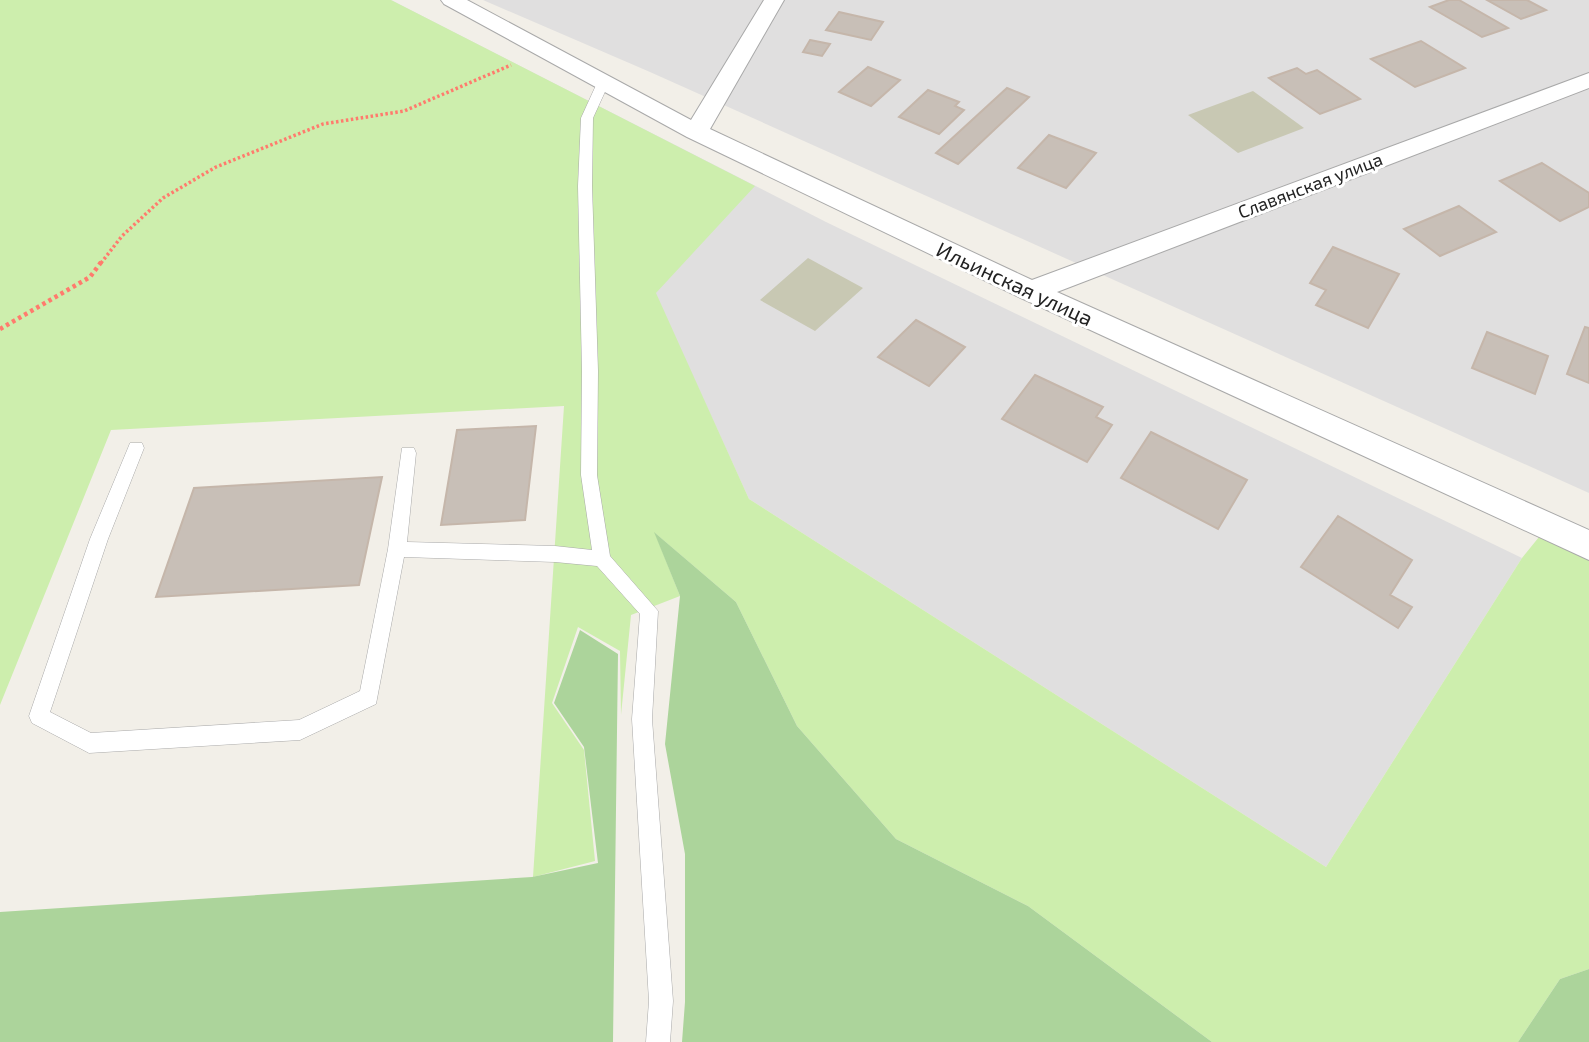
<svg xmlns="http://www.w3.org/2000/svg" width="1589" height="1042" font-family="'Exo 2',sans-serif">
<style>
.residential{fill:#e0dfdf}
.construction{fill:#c8c8b3}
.grass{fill:#cdeead}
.forest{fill:#acd49b}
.building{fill:#c8bfb7;stroke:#c5b6aa;stroke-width:2}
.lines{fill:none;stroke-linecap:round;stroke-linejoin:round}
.service-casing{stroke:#a9a9a9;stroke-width:1}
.minor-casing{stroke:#a9a9a9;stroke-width:2}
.path-far1{stroke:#ff7b6d;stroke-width:3.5;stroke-dasharray:2.5 2.5;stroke-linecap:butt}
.path{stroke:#ff7b6d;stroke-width:4.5;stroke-dasharray:3.5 3.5;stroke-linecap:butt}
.service{fill:#fff;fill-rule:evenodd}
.minor{fill:#fff;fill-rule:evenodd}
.labels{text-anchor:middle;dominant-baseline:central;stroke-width:6;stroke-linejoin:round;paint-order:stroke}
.far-street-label{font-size:18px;fill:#222;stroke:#fff}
.street-label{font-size:21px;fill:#222;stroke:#fff}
</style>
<rect width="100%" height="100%" fill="#f2efe8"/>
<path class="residential" d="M391 0 826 222 1522 558 1326 867 749 499 655 293Z
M483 0H1589V493L650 72Z"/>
<path class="construction" d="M1253 91 1304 128 1238 153 1188 115Z
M808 258 863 288 815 331 760 300Z"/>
<path class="grass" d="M0 0H391L755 186 656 293 749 499 1326 867 1522 558 1552 521 1589 539V969L1560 979 1518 1042H1212L1028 906 896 839 797 726 736 602 655 533 680 596 631 615 621 715 620 651 578 627 552 703 584 750 595 861 533 877 564 406 111 430 0 705Z"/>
<path class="forest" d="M654 532 736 602 797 726 896 839 1028 906 1212 1042H682L685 1002V854L665 744 680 596Z
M580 630 618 654 613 1042H0V912L532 877 598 863 584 747 554 703Z
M1589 969V1042H1518L1560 979Z"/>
<path class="building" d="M1449 0H1459L1508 28 1482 37 1430 7Z
M1487 0H1527L1546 10 1521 19Z
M839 12 883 22 871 40 826 30Z
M810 40 830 44 822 56 803 52Z
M1421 41 1465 68 1415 87 1371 59Z
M868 67 900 80 871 106 839 92Z
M1297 68 1306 74 1317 70 1360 99 1320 114 1269 78Z
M1007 88 1029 97 958 164 936 153Z
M928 90 959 102 955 106 964 110 939 134 899 117Z
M1049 135 1096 153 1066 188 1018 168Z
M1542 163 1589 193V207L1560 221 1500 181Z
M1459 206 1496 232 1440 256 1404 229Z
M1333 247 1399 274 1368 328 1316 305 1326 290 1310 283Z
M916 320 965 347 929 386 878 357Z
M1585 327 1589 328V383L1567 374Z
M1487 332 1548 356 1535 394 1472 368Z
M1035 375 1103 407 1096 417 1112 425 1087 462 1002 419Z
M536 426 525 520 441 525 457 430Z
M1151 432 1247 480 1218 529 1121 478Z
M382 477 359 585 156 597 194 488Z
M1338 516 1412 560 1390 595 1412 607 1398 628 1301 567Z"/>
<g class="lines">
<defs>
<path id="service" d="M603 79 609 83 593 118 592 186 598 371 597 475 610 556 658 611 652 719 673 1001 670 1042H646L649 1001 632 719 640 614 597 566 555 562 404 557 376 704 300 740 89 753 32 723 29 716 90 539 128 448 130 443H142L144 448 108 539 50 712 91 733 299 720 360 691 388 549 402 448H414L416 453 407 542 555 546 592 550 581 475 582 371 578 186 581 118 597 83Z"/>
<path id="minor" d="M441 0H467L691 120 764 0H784L710 129 1032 280 1589 73V88L1057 292 1589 530V560L1021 298 687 137 444 4Z"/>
</defs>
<use href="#service" class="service-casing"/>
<use href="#minor" class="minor-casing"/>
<path class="path-far1" d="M101 263 122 236 163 198 216 167 323 124 404 111 511 65"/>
<path class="path" d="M0 329 90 277 102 261"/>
<use href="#service" class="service"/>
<use href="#minor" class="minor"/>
</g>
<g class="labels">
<g class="far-street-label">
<text transform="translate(1310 185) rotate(-21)">Славянская улица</text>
</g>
<g class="street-label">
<text transform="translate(1015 283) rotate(25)">Ильинская улица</text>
</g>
</g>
</svg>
